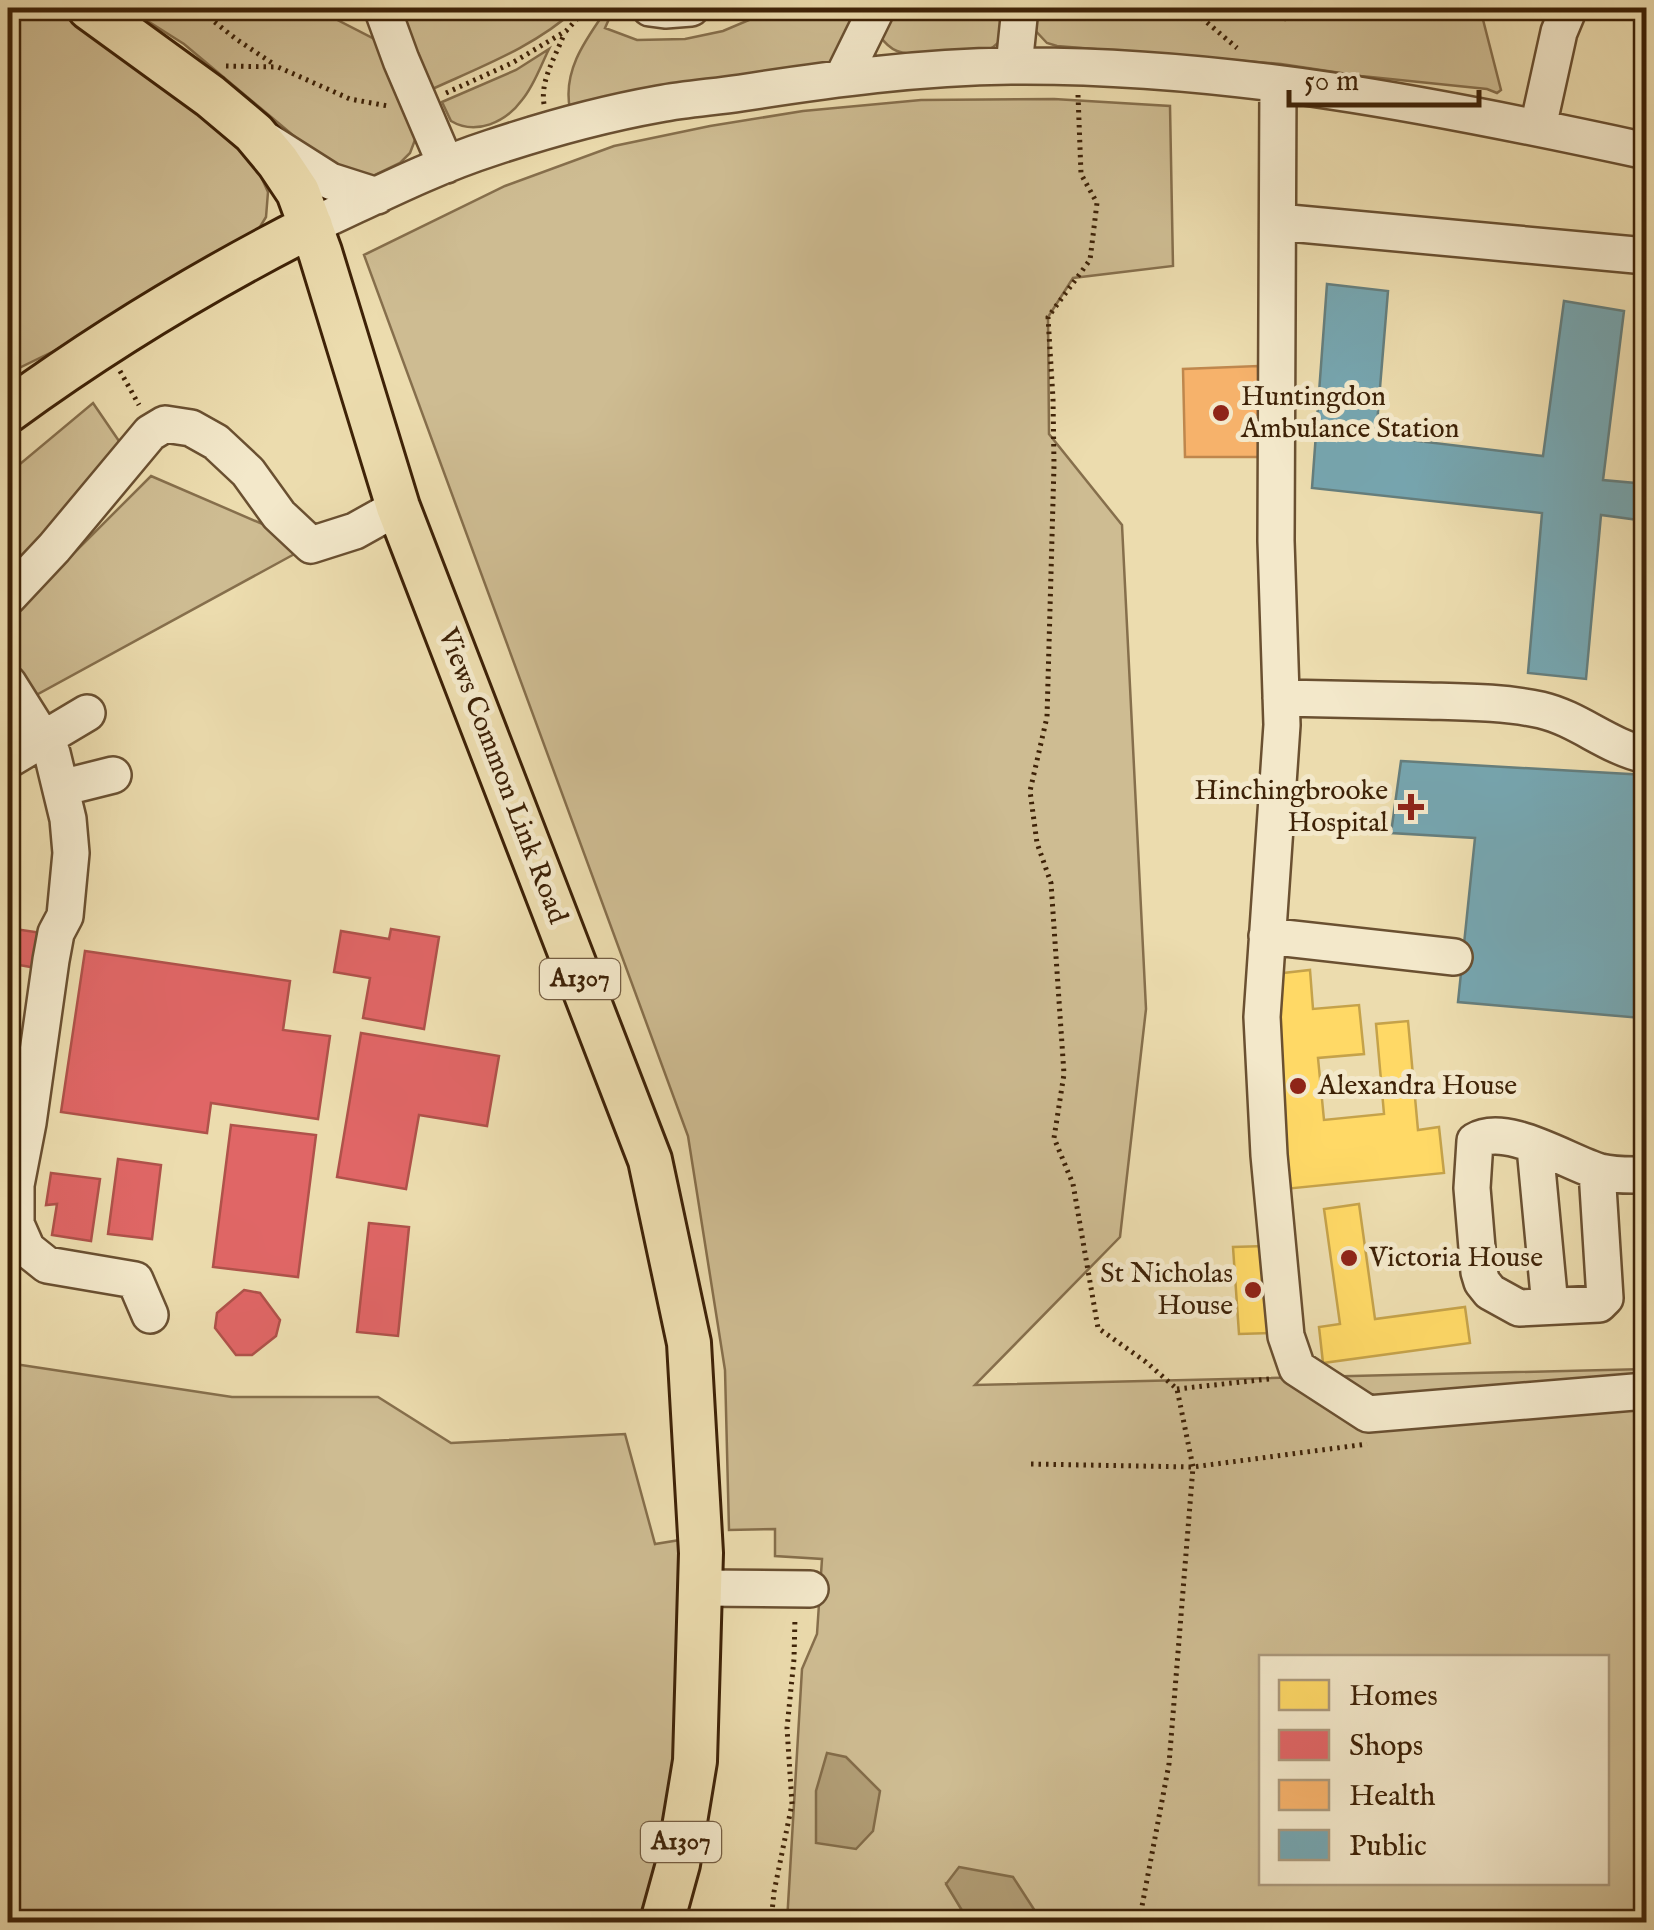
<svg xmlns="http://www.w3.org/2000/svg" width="1654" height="1930" font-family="'IM FELL English',serif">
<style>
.green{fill:#cebc92;stroke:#866f4c;stroke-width:2.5;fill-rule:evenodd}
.water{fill:#b19d75;stroke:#836c49;stroke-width:2.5}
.homes{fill:#ffd966;stroke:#c5a24a;stroke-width:2.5}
.shops{fill:#e06666;stroke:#af524a;stroke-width:2.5}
.health{fill:#f6b26b;stroke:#bf874d;stroke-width:2.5}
.public{fill:#76a5af;stroke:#657e7d;stroke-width:2.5}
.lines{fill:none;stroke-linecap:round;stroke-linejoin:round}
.minor-casing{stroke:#6a5031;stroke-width:40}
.major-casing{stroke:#3e2207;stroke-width:48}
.path{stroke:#3e2207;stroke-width:5;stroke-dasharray:2.5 5;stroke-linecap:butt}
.minor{stroke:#f3e8ca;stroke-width:35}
.major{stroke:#ecdcae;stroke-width:42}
.poi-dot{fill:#8f2418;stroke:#f3e8ca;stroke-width:4}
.labels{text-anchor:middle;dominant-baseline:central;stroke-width:10;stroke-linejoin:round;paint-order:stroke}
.shield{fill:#f3e8ca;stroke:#745d42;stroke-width:2.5}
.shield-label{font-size:25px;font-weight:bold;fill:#3e2207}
.poi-label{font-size:28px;fill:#3e2207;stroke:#f3e8ca;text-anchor:start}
.street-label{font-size:28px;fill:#3e2207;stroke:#f3e8ca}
</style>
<rect width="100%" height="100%" fill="#ecdcae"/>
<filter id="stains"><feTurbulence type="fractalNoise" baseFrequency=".002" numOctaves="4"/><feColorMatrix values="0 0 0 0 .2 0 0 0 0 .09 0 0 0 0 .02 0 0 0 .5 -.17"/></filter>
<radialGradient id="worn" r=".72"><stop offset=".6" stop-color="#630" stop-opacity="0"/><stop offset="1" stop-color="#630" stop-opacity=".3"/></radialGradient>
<path class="green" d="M8 8H78L198 96 254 161 268 192 266 217 255 235 54 351 21 367 8 368Z
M127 8H314L382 43 418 132 410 153 400 163 373 176 339 168 313 152 184 44Z
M400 8H577C535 47 480 67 428 91Z
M777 8H865L831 62 570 109C562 70 587 38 607 9L613 10 605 28 637 40 685 39 723 31Z
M894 8H1008C1007 26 1006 41 988 50 965 51 917 59 897 51 889 48 884 42 879 35Z
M1033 8H1270L1285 20 1296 8H1480L1501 90 1497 93 1487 89 1361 76 1281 64 1057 46 1047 43 1032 27Z
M549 49C541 65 534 86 522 100 506 122 476 136 451 121L442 102 516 70Z
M1054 99 1170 106 1173 266 1073 278 1048 317 1049 434 1122 525 1146 1009 1120 1237 975 1385 1646 1369V1922H1035L1037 1914 947 1884 969 1922H787L802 1669 817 1634 822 1559 775 1556V1529L729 1530 725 1370 688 1136 364 255 505 186 614 146 710 126 803 111 921 100ZM1262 1658H1606V1882H1262Z
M93 403 121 444 8 582V474Z
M151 476 311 545 27 700 8 664V619Z
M8 1363 232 1397H378L451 1443 625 1434 655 1544 692 1538 679 1764 641 1922H8Z"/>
<path class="water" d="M827 1753 846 1757 880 1791 873 1831 856 1849 816 1843V1791Z
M959 1867 1013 1877 1037 1914 1035 1922H969L946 1884Z"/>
<path class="homes" d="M1310 970 1313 1009 1359 1005 1364 1054 1318 1058 1324 1120 1384 1114 1376 1024 1408 1021 1418 1130 1439 1127 1444 1173 1285 1189 1265 975Z
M1359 1204 1375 1319 1465 1307 1470 1343 1323 1363 1319 1327 1340 1324 1324 1209Z
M1266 1246 1273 1333 1239 1334 1233 1247Z"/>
<path class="shops" d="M8 928 42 933 36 968 8 963Z
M391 929 439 937 424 1029 363 1018 370 978 334 972 341 931 389 939Z
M85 951 290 981 283 1030 330 1036 318 1119 211 1103 207 1133 61 1112Z
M361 1033 499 1056 487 1126 419 1115 406 1189 337 1177Z
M231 1125 316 1135 298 1277 213 1267Z
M118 1159 161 1165 152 1239 108 1234Z
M51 1173 100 1179 91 1241 52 1235 57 1204 46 1205Z
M369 1223 409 1227 398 1336 357 1332Z
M244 1290 260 1293 280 1320 276 1336 252 1355H236L215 1328 217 1313Z"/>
<path class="health" d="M1258 366 1260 457H1185L1183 369Z"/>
<path class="public" d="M1327 284 1388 291 1376 436 1543 456 1564 301 1624 311 1603 480 1646 484V521L1601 515 1586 679 1528 673 1542 513 1312 488Z
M1401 761 1646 775V910L1641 1018 1458 1002 1475 838 1391 833Z"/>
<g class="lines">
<defs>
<path id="minor" d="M382 8 401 60 446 165
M650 8 665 10 691 8
M1014 66 1020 8
M843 77 877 8
M1278 84 1276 541 1282 725 1262 1017 1269 1155 1286 1336 1297 1368 1368 1414 1646 1391
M1538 127 1559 32 1569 8
M267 141 330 181 377 196
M1278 222 1646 256
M311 226C370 199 429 168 491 148 545 130 603 114 659 104 686 99 714 97 741 93 831 79 920 67 1011 66 1225 64 1439 106 1646 151
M8 597 54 548 150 433 165 424 191 428 216 442 248 472 279 515 311 545 355 531 398 507
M8 683 52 753 68 819 71 853 65 916 56 933 51 960 28 1123 16 1185V1224L27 1249 47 1265 135 1280 150 1315
M1281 698C1330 699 1378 700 1427 701 1464 702 1505 702 1541 710 1579 719 1608 747 1646 755
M8 760 87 713
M61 788 113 775
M1267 936 1454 957
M1535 1147 1550 1306
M1597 1171 1605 1298 1599 1304 1519 1308 1490 1292 1482 1282 1479 1272 1472 1188 1475 1141C1506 1122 1567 1162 1600 1172 1616 1176 1630 1175 1646 1175
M701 1588 810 1589"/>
<path id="major" d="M89 8 210 96 254 133 278 162 298 192 320 252 398 507 650 1160 689 1343 701 1553 695 1761 678 1864 662 1922
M8 411C104 341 205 280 311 226"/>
</defs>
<use href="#minor" class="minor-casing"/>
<use href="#major" class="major-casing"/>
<path class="path" d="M197 8 236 39 275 65
M1190 8 1237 48
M226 66 278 67 350 99 388 106
M446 93 512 63 566 31 587 8
M1078 95 1081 174 1097 203 1090 260 1048 317 1053 399 1054 465 1047 717 1030 791 1037 843 1051 883 1064 1074 1054 1138 1073 1184 1098 1328 1146 1362 1177 1389 1193 1467 1169 1764 1139 1922
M544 104C540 80 556 56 564 34
M120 371 139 405
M1177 1389 1269 1379
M1031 1464 1193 1467 1367 1444
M771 1922 774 1892 792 1804 787 1728 794 1659 795 1617"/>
<use href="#minor" class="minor"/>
<use href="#major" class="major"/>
</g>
<g class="poi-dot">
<circle cx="1221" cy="413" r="10"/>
<path d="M1406 792h10v10h10v10h-10v10h-10v-10h-10v-10h10z"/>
<circle cx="1298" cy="1086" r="10"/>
<circle cx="1349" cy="1258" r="10"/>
<circle cx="1253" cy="1290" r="10"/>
</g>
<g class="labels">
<g class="shield">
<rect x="540" y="959" width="80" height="40" rx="8"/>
<rect x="641" y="1822" width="80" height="40" rx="8"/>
</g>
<g class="shield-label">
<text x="580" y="979">A1307</text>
<text x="681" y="1842">A1307</text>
</g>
<g class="poi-label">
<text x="1241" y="397">Huntingdon<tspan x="1241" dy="32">Ambulance Station</tspan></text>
<text x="1388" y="791" text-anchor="end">Hinchingbrooke<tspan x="1388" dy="32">Hospital</tspan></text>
<text x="1318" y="1086">Alexandra House</text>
<text x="1369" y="1258">Victoria House</text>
<text x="1233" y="1274" text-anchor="end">St Nicholas<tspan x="1233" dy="32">House</tspan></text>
</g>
<g class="street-label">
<text transform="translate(502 776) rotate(69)">Views Common Link Road</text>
</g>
</g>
<rect width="1654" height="1930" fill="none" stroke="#ecdcae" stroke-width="40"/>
<rect x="10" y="10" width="1634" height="1910" fill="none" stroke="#3e2207" stroke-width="5"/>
<rect x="20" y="20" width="1614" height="1890" fill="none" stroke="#3e2207" stroke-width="2.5"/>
<rect x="1259" y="1655" width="350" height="230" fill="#f3e8ca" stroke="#ab997c" stroke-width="2.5"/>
<rect x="1279" y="1680" width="50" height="30" fill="#ffd966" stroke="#ab997c" stroke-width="2.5"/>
<text x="1349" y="1705" font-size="30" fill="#3e2207">Homes</text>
<rect x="1279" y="1730" width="50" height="30" fill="#e06666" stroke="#ab997c" stroke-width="2.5"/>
<text x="1349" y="1755" font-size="30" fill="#3e2207">Shops</text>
<rect x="1279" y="1780" width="50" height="30" fill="#f6b26b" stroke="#ab997c" stroke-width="2.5"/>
<text x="1349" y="1805" font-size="30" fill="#3e2207">Health</text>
<rect x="1279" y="1830" width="50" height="30" fill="#76a5af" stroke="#ab997c" stroke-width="2.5"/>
<text x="1349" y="1855" font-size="30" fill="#3e2207">Public</text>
<path d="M1289 90v15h190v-15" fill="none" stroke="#3e2207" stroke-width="5"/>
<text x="1304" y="90" font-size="30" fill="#3e2207" stroke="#f3e8ca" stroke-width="8" paint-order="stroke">50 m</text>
<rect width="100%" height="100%" filter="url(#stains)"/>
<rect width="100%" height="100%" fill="url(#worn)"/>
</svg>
